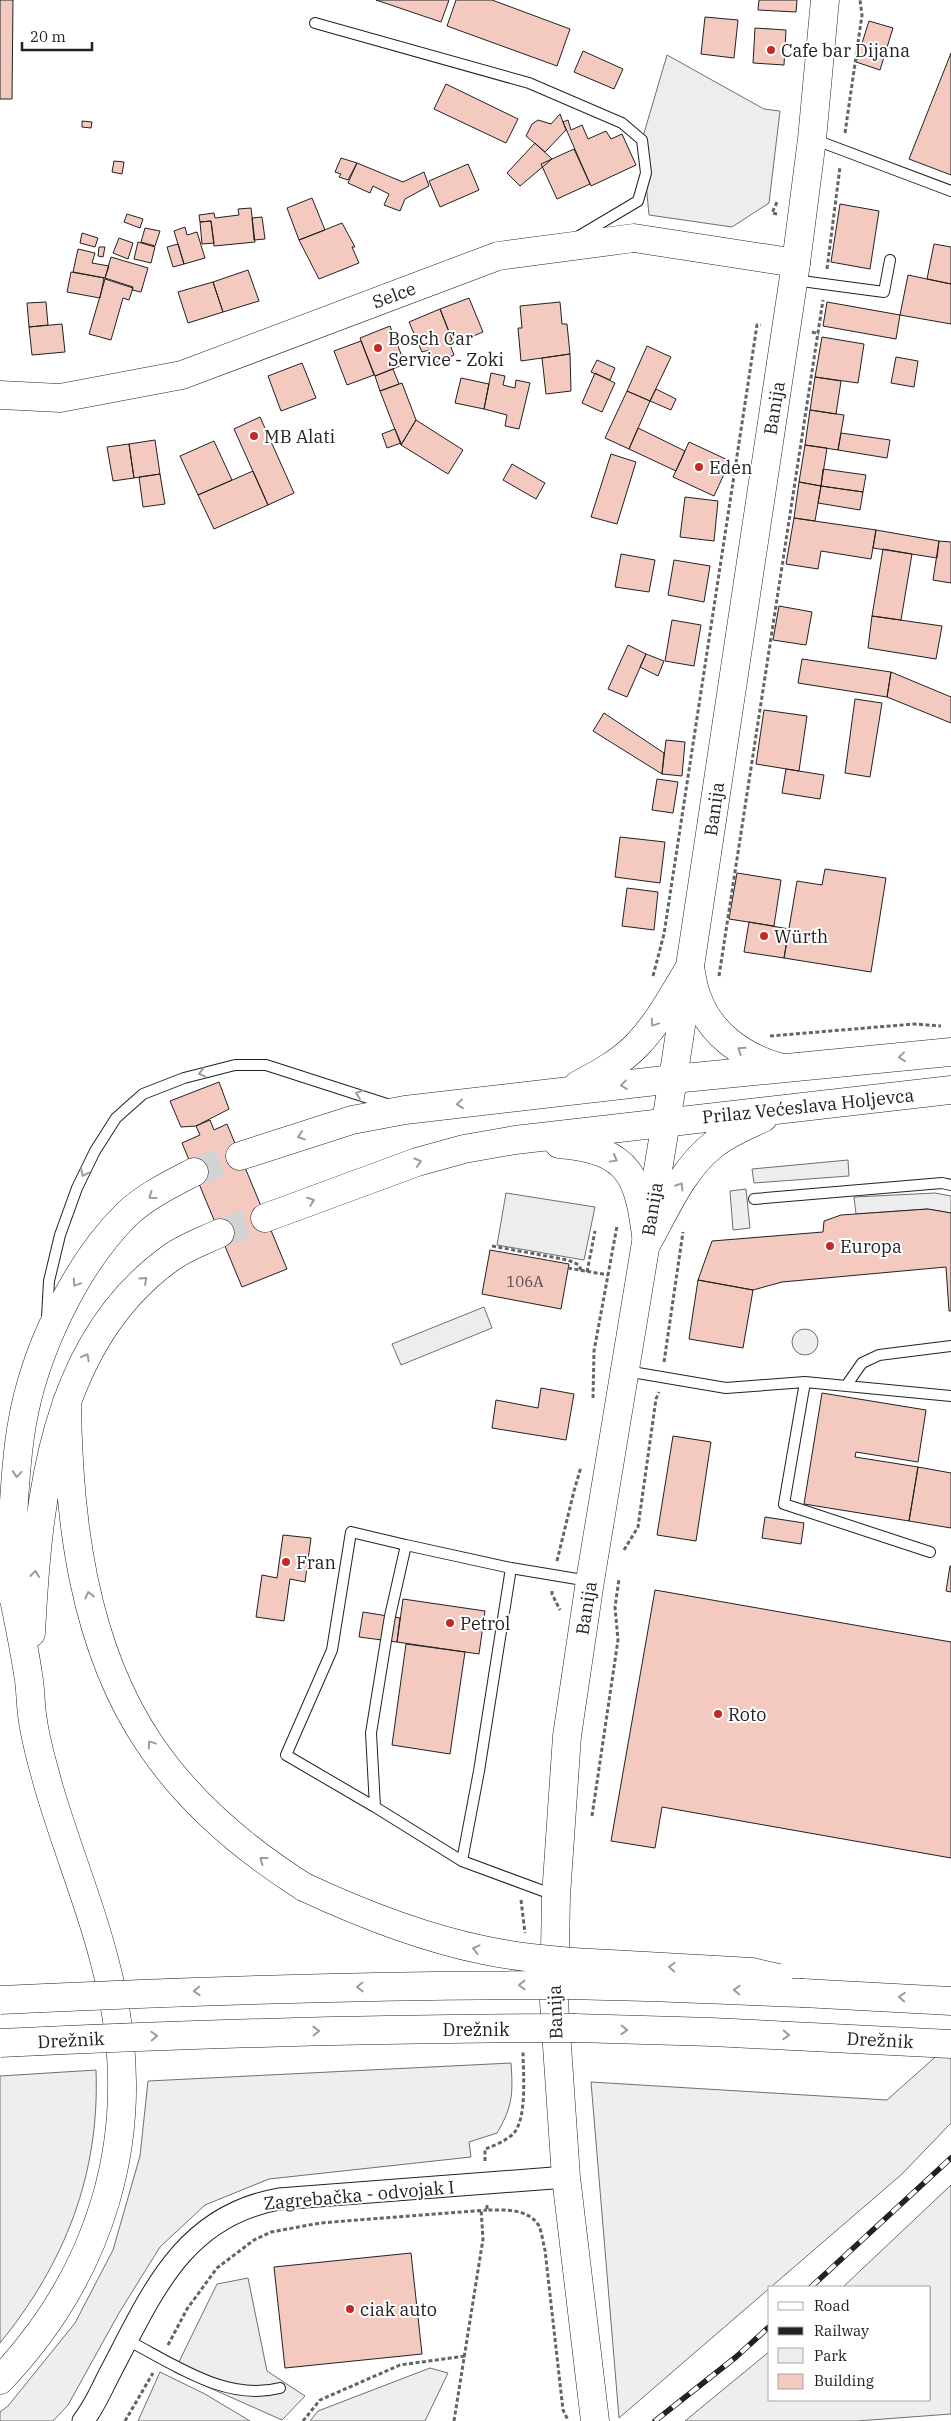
<svg xmlns="http://www.w3.org/2000/svg" width="951" height="2421" font-family="'IBM Plex Serif',serif">
<style>
.green{fill:#eee;stroke:#6f6f6f}
.parking{fill:#ededed;stroke:#6f6f6f}
.building{fill:#f3c9c0;stroke:#222}
.lines{fill:none;stroke-linecap:round;stroke-linejoin:round}
.highway-tunnel{stroke:#d3d3d3;stroke-width:28;stroke-dasharray:28 14;stroke-linecap:butt}
.lane-casing{stroke:#222;stroke-width:12}
.street-casing{stroke:#222;stroke-width:23}
.secondary-casing{stroke:#222;stroke-width:29}
.primary-casing{stroke:#222;stroke-width:29}
.highway-casing{stroke:#222;stroke-width:29}
.path{stroke:#646464;stroke-width:3;stroke-dasharray:4 2.5;stroke-linecap:butt}
.lane{stroke:#fff;stroke-width:10}
.street{stroke:#fff;stroke-width:21}
.secondary{stroke:#fff;stroke-width:28}
.primary{stroke:#fff;stroke-width:28}
.highway{stroke:#fff;stroke-width:28}
.rail-casing{stroke:#222;stroke-width:5.5}
.rail{stroke:#fff;stroke-width:4;stroke-dasharray:11;stroke-linecap:butt}
.highway-bridge-casing{stroke:#222;stroke-width:29;stroke-linecap:butt}
.highway-bridge{stroke:#fff;stroke-width:28}
.oneway{stroke:#9c9c9c}
.poi-dot{fill:#c62828;stroke:#fff;stroke-width:2}
.labels{text-anchor:middle;dominant-baseline:central;stroke-width:4;stroke-linejoin:round;paint-order:stroke}
.number-label{font-size:15px;fill:#564c4a}
.poi-label{font-size:18px;fill:#222;stroke:#fff;text-anchor:start}
.street-label{font-size:18px;fill:#222;stroke:#fff}
</style>
<rect width="100%" height="100%" fill="#fff"/>
<path class="green" d="M746 1189 750 1228 733 1230 730 1191Z
M792 1342a13 13 0 1 1 26 0a13 13 0 1 1-26 0Z
M951 2043V2123L902 2174 619 2418 591 2082 887 2100Z
M511 2063C513 2093 513 2106 497 2133L469 2142 471 2157 269 2179 205 2205 160 2247 119 2313 68 2405 53 2421H0V2412L8 2406 75 2323 113 2250 140 2156 148 2081Z
M96 2070C100 2174 65 2263 0 2343V2076Z
M951 2185V2414L857 2421H685L770 2351V2400H930V2287H843Z
M430 2368 448 2373 425 2421H310L318 2411Z
M160 2372 205 2394 250 2421H138Z"/>
<path class="parking" d="M667 55 764 109 780 111 769 203 732 227 649 215 642 140Z
M848 1160 849 1176 754 1183 752 1169Z
M506 1193 595 1207 584 1260 497 1245Z
M935 1193 951 1196V1213L927 1209 856 1214 854 1197Z
M484 1307 492 1328 401 1365 392 1344Z
M248 2278 267 2371 305 2396 282 2420 174 2372 217 2284Z"/>
<path class="building" d="M0 0H13L12 99H0Z
M376 0H449L441 22Z
M456 0H492L570 29 557 66 447 26Z
M759 0H797L796 12 758 10Z
M705 17 738 20 734 58 701 54Z
M869 21 893 28 880 70 856 62Z
M755 28 786 30 784 65 753 63Z
M583 51 623 69 614 89 574 72Z
M951 53V175L909 159Z
M446 84 518 119 506 143 434 109Z
M560 114 566 130 545 152 526 136 532 124 538 120 551 124Z
M568 120 571 130 582 125 588 139 606 131 611 139 622 134 636 165 591 186 563 122Z
M82 121 92 122 91 128 82 127Z
M535 143 552 159 520 186 507 173Z
M574 149 590 184 557 199 541 164Z
M341 158 357 163 348 180 339 177 341 174 335 172Z
M114 161 124 162 122 174 112 172Z
M357 163 403 182 424 172 429 186 405 199 400 211 384 205 389 194 373 186 370 193 348 183Z
M468 164 479 190 440 207 429 181Z
M312 198 325 230 299 240 287 208Z
M840 204 879 211 870 269 831 262Z
M251 208 255 242 214 246 211 221 200 222 199 215 214 213 215 218 239 215 238 209Z
M127 214 143 219 140 228 124 222Z
M262 217 265 239 254 240 252 218Z
M211 221 214 243 202 244 200 222Z
M342 223 355 247H352L359 263 319 279 299 240Z
M185 227 187 235 197 232 205 258 184 264 174 231Z
M145 228 160 231 155 246 141 242Z
M82 233 98 238 95 247 80 243Z
M119 238 133 243 128 259 113 253Z
M138 242 155 247 151 263 134 259Z
M178 244 184 264 173 267 167 247Z
M934 244 951 247V284L927 279Z
M99 247H105L103 257 98 256Z
M78 249 95 253 92 263 109 266 105 278 73 272Z
M111 257 148 268 141 292 132 290 133 287 105 278Z
M248 270 259 301 223 312 213 282Z
M71 272 104 278 100 298 67 292Z
M908 275 951 284V324L900 315Z
M105 279 133 288 129 300 123 298 111 340 89 334Z
M213 282 223 312 188 323 178 292Z
M469 298 483 332 454 344 440 309Z
M46 302 48 325 29 327 27 303Z
M560 302 562 324H567L570 354 521 361 518 328H522L520 306Z
M827 302 900 315 896 339 823 326Z
M440 309 452 340 449 342 454 355 435 363 429 350 422 352 409 322Z
M62 324 65 352 32 355 29 327Z
M390 326 405 364 375 376 360 338Z
M822 337 864 344 858 383 815 377Z
M361 341 374 375 347 385 334 351Z
M647 346 671 357 650 401 627 391Z
M570 354 571 391 546 394 542 358Z
M896 357 918 361 914 387 891 383Z
M597 360 615 368 610 380 591 372Z
M302 363 316 398 281 411 268 376Z
M393 369 399 384 380 391 375 376Z
M491 373 505 376 503 385 515 388 516 380 530 383 519 429 505 426 507 415 484 409Z
M595 373 615 383 602 412 582 403Z
M815 377 841 381 836 414 810 410Z
M461 378 489 384 484 409 455 403Z
M402 383 416 420 401 445 380 391Z
M656 389 676 399 671 410 650 401Z
M627 391 650 401 629 449 605 438Z
M810 410 844 415 838 450 805 445Z
M260 417 294 493 268 505 234 429Z
M416 420 463 450 448 474 401 445Z
M638 428 685 451 676 471 629 449Z
M395 429 401 443 387 448 382 434Z
M841 433 890 440 887 458 838 450Z
M155 440 160 474 134 478 129 444Z
M214 441 232 480 198 495 180 456Z
M689 442 730 461 714 496 673 477Z
M129 444 134 478 113 481 107 447Z
M805 445 827 448 821 486 799 482Z
M611 454 636 462 617 524 591 517Z
M512 464 545 483 536 499 503 480Z
M823 469 866 475 863 492 821 486Z
M253 471 268 505 214 529 198 495Z
M160 474 165 504 143 507 139 477Z
M799 482 821 486 815 521 794 518Z
M821 486 863 492 860 510 818 503Z
M685 497 718 501 714 541 680 537Z
M794 518 876 530 871 559 821 551 818 569 786 564Z
M876 530 939 541 937 558 873 548Z
M939 541 951 542V583L933 580Z
M883 549 912 554 901 620 872 616Z
M621 554 655 560 649 592 615 587Z
M674 560 710 566 704 602 668 595Z
M779 606 812 612 806 645 773 640Z
M872 616 942 626 936 659 868 648Z
M672 620 701 625 694 666 665 661Z
M628 645 646 654 627 697 608 689Z
M646 654 664 661 658 676 640 667Z
M802 659 891 672 887 697 798 683Z
M891 672 951 697V723L887 697Z
M855 699 882 703 870 777 845 773Z
M764 710 807 716 799 771 756 764Z
M604 713 664 753 662 774 593 731Z
M666 740 685 742 682 776 662 774Z
M786 769 824 775 820 799 782 793Z
M657 779 678 782 673 813 652 810Z
M620 837 665 842 660 883 615 877Z
M825 869 886 878 871 972 784 958 797 881 822 885Z
M737 873 781 880 774 926 729 919Z
M627 888 658 892 654 930 622 926Z
M749 922 789 929 784 958 744 952Z
M219 1082 229 1109 196 1126 181 1127 170 1101Z
M210 1120 214 1130 227 1124 287 1269 242 1287 182 1143 200 1135 196 1126Z
M928 1209 951 1213V1311H949L946 1267 782 1282 753 1290 698 1280 712 1241 823 1232 824 1221 841 1215Z
M490 1250 569 1264 561 1309 482 1294Z
M698 1280 753 1290 743 1348 689 1339Z
M541 1388 574 1394 566 1440 492 1428 496 1400 538 1408Z
M822 1393 926 1410 918 1462 856 1452 855 1457 918 1467 909 1521 804 1504Z
M673 1436 711 1442 696 1541 657 1535Z
M918 1467 951 1473V1528L909 1521Z
M765 1517 804 1523 801 1544 762 1538Z
M283 1535 311 1538 305 1582 290 1579 284 1621 256 1617 262 1575 277 1578Z
M950 1566H951V1592L946 1591Z
M655 1590 951 1642V1858L662 1807 655 1848 611 1841Z
M403 1599 485 1611 479 1654 397 1642Z
M363 1612 400 1618 397 1642 359 1637Z
M406 1644 465 1652 450 1754 392 1745Z
M411 2253 422 2354 285 2368 274 2267Z"/>
<g class="lines">
<path class="highway-tunnel" d="M194 1172 240 1156
M220 1233 265 1218"/>
<defs>
<path id="lane" d="M315 23 529 83 622 123 642 140 646 173 638 201 579 236
M813 139 951 191
M794 280 884 292 890 260
M754 1199 942 1183 951 1185
M47 1317 49 1281 60 1235 77 1188 95 1151 116 1118 143 1094 184 1078 235 1065H266L390 1105
M626 1371 726 1388 805 1382 951 1396
M805 1382 784 1504 930 1552
M846 1386 862 1363 879 1355 951 1346
M375 1807 286 1755 332 1650 351 1532 406 1545
M462 1861 479 1771 511 1568
M554 1895 462 1861 375 1807 371 1733 390 1616 406 1545 511 1568 589 1581
M127 2340C174 2364 226 2402 280 2388"/>
<path id="street" d="M83 2421C95 2406 102 2388 111 2371 152 2293 183 2216 279 2199L566 2177"/>
<path id="secondary" d="M796 263 812 139 825 0"/>
<path id="primary" d="M0 395 60 398 182 375 498 256 634 238 796 263 673 1079 590 1581 567 1736 556 1896 554 2002 566 2177 595 2421"/>
<path id="highway" d="M690 967C692 977 693 988 697 997 710 1034 743 1057 779 1067
M578 1085C599 1074 621 1062 638 1044 659 1022 674 993 690 967
M559 1144C632 1150 639 1178 647 1243
M240 1156 352 1120 405 1110 673 1079 951 1052
M265 1218 417 1162 464 1149 515 1140 951 1090
M647 1243C665 1211 682 1170 712 1146 726 1134 746 1126 763 1118
M67 1401C68 1517 83 1645 149 1743 189 1803 244 1849 304 1887
M6 1590C15 1536 12 1479 22 1424 34 1353 75 1265 127 1214 146 1196 171 1184 194 1172
M31 1633C38 1500 52 1344 169 1259 183 1248 203 1241 220 1233
M803 1993 951 2001
M575 2028 712 2032 951 2044
M0 2380C101 2274 143 2137 112 1993 98 1923 69 1856 49 1788 43 1766 36 1743 33 1721 30 1705 31 1689 28 1674 23 1640 15 1606 9 1573"/>
</defs>
<use href="#lane" class="lane-casing"/>
<use href="#street" class="street-casing"/>
<use href="#secondary" class="secondary-casing"/>
<use href="#primary" class="primary-casing"/>
<use href="#highway" class="highway-casing"/>
<path class="path" d="M845 133 862 15 860 0
M777 214 772 213 777 202
M827 269 840 167
M812 332 819 334
M653 976 664 934 757 325H761
M719 976 823 300
M770 1036 914 1024 941 1026
M492 1246 568 1260 579 1265 581 1270
M568 1268 608 1275
M587 1272 595 1231
M664 1362 683 1232
M593 1398 594 1351 617 1226
M624 1550 638 1527 656 1399 659 1392
M557 1561 574 1491 581 1467
M552 1591V1594L560 1610
M592 1816 618 1640 615 1607 619 1579
M521 1900 525 1933
M485 2161V2149C494 2146 505 2141 512 2135 528 2121 523 2072 523 2052
M487 2205V2210C505 2210 528 2208 539 2226 542 2233 543 2243 545 2250L563 2410 568 2420
M168 2345 187 2309 217 2268 254 2240 271 2232 320 2223 487 2210
M125 2421 153 2373
M303 2421 320 2400 400 2365 465 2356
M454 2421 483 2239 481 2209"/>
<use href="#lane" class="lane"/>
<use href="#street" class="street"/>
<use href="#secondary" class="secondary"/>
<use href="#primary" class="primary"/>
<use href="#highway" class="highway"/>
<defs>
<path id="rail" d="M811 2287 951 2158
M655 2421 736 2357 770 2326"/>
</defs>
<use href="#rail" class="rail-casing"/>
<use href="#rail" class="rail"/>
<defs>
<path id="highway-bridge" d="M304 1887C362 1914 420 1937 483 1950 525 1959 568 1962 611 1964 658 1967 705 1969 752 1972L778 1978
M0 2000C187 1991 374 1985 561 1985 642 1986 723 1990 803 1993
M0 2043C192 2034 383 2028 575 2028"/>
</defs>
<use href="#highway-bridge" class="highway-bridge-casing"/>
<use href="#highway-bridge" class="highway-bridge"/>
</g>
<defs><path id="oneway-chevron" d="M-2-3.5L2.5 0L-2 3.5" fill="none" stroke-width="1.6" stroke-linecap="round" stroke-linejoin="round" transform="scale(1.25)"/></defs>
<g class="oneway">
<use href="#oneway-chevron" transform="translate(654 1023) rotate(124)"/>
<use href="#oneway-chevron" transform="translate(741 1050) rotate(-146)"/>
<use href="#oneway-chevron" transform="translate(902 1057) rotate(174)"/>
<use href="#oneway-chevron" transform="translate(202 1073) rotate(166)"/>
<use href="#oneway-chevron" transform="translate(624 1085) rotate(173)"/>
<use href="#oneway-chevron" transform="translate(359 1094) rotate(-161)"/>
<use href="#oneway-chevron" transform="translate(460 1104) rotate(174)"/>
<use href="#oneway-chevron" transform="translate(301 1136) rotate(162)"/>
<use href="#oneway-chevron" transform="translate(614 1159) rotate(29)"/>
<use href="#oneway-chevron" transform="translate(418 1162) rotate(-17)"/>
<use href="#oneway-chevron" transform="translate(84 1173) rotate(116)"/>
<use href="#oneway-chevron" transform="translate(680 1186) rotate(-57)"/>
<use href="#oneway-chevron" transform="translate(152 1196) rotate(144)"/>
<use href="#oneway-chevron" transform="translate(311 1201) rotate(-21)"/>
<use href="#oneway-chevron" transform="translate(144 1280) rotate(-42)"/>
<use href="#oneway-chevron" transform="translate(76 1283) rotate(124)"/>
<use href="#oneway-chevron" transform="translate(86 1357) rotate(-62)"/>
<use href="#oneway-chevron" transform="translate(17 1474) rotate(95)"/>
<use href="#oneway-chevron" transform="translate(35 1574) rotate(-84)"/>
<use href="#oneway-chevron" transform="translate(89 1595) rotate(-104)"/>
<use href="#oneway-chevron" transform="translate(151 1744) rotate(-124)"/>
<use href="#oneway-chevron" transform="translate(263 1860) rotate(-143)"/>
<use href="#oneway-chevron" transform="translate(476 1949) rotate(-166)"/>
<use href="#oneway-chevron" transform="translate(672 1967) rotate(-177)"/>
<use href="#oneway-chevron" transform="translate(522 1985) rotate(180)"/>
<use href="#oneway-chevron" transform="translate(360 1987) rotate(179)"/>
<use href="#oneway-chevron" transform="translate(737 1990) rotate(-178)"/>
<use href="#oneway-chevron" transform="translate(197 1991) rotate(178)"/>
<use href="#oneway-chevron" transform="translate(902 1997) rotate(-176)"/>
<use href="#oneway-chevron" transform="translate(624 2030) rotate(2)"/>
<use href="#oneway-chevron" transform="translate(316 2031) rotate(-1)"/>
<use href="#oneway-chevron" transform="translate(786 2035) rotate(3)"/>
<use href="#oneway-chevron" transform="translate(154 2036) rotate(-3)"/>
</g>
<g class="poi-dot">
<circle cx="771" cy="50" r="5"/>
<circle cx="378" cy="348" r="5"/>
<circle cx="254" cy="436" r="5"/>
<circle cx="699" cy="467" r="5"/>
<circle cx="764" cy="936" r="5"/>
<circle cx="830" cy="1246" r="5"/>
<circle cx="286" cy="1562" r="5"/>
<circle cx="450" cy="1623" r="5"/>
<circle cx="718" cy="1714" r="5"/>
<circle cx="350" cy="2309" r="5"/>
</g>
<g class="labels">
<g class="number-label">
<text x="525" y="1281">106A</text>
</g>
<g class="poi-label">
<text x="781" y="50">Cafe bar Dijana</text>
<text x="388" y="338">Bosch Car<tspan x="388" dy="21">Service - Zoki</tspan></text>
<text x="264" y="436">MB Alati</text>
<text x="709" y="467">Eden</text>
<text x="774" y="936">Würth</text>
<text x="840" y="1246">Europa</text>
<text x="296" y="1562">Fran</text>
<text x="460" y="1623">Petrol</text>
<text x="728" y="1714">Roto</text>
<text x="360" y="2309">ciak auto</text>
</g>
<g class="street-label">
<text transform="translate(394 295) rotate(-20)">Selce</text>
<text transform="translate(774 408) rotate(-81)">Banija</text>
<text transform="translate(714 809) rotate(-82)">Banija</text>
<text transform="translate(808 1106) rotate(-6)">Prilaz Većeslava Holjevca</text>
<text transform="translate(652 1209) rotate(-81)">Banija</text>
<text transform="translate(586 1608) rotate(-81)">Banija</text>
<text transform="translate(555 2012) rotate(-92)">Banija</text>
<text x="476" y="2029">Drežnik</text>
<text transform="translate(71 2040) rotate(-3)">Drežnik</text>
<text transform="translate(880 2040) rotate(3)">Drežnik</text>
<text transform="translate(359 2195) rotate(-5)">Zagrebačka - odvojak I</text>
</g>
</g>
<rect x="768" y="2286" width="162" height="115" fill="#ffffff" stroke="#a7a7a7"/>
<rect x="778" y="2302" width="25" height="8" fill="#ffffff" stroke="#a7a7a7"/>
<text x="814" y="2311" font-size="15" fill="#222222">Road</text>
<rect x="778" y="2327" width="25" height="8" fill="#222222" stroke="#a7a7a7"/>
<text x="814" y="2336" font-size="15" fill="#222222">Railway</text>
<rect x="778" y="2348" width="25" height="15" fill="#eeeeee" stroke="#a7a7a7"/>
<text x="814" y="2361" font-size="15" fill="#222222">Park</text>
<rect x="778" y="2374" width="25" height="15" fill="#f3c9c0" stroke="#a7a7a7"/>
<text x="814" y="2386" font-size="15" fill="#222222">Building</text>
<path d="M22 42v8h70v-8" fill="none" stroke="#222222" stroke-width="2.5"/>
<text x="30" y="42" font-size="15" fill="#222222" stroke="#ffffff" stroke-width="4" paint-order="stroke">20 m</text>
</svg>
